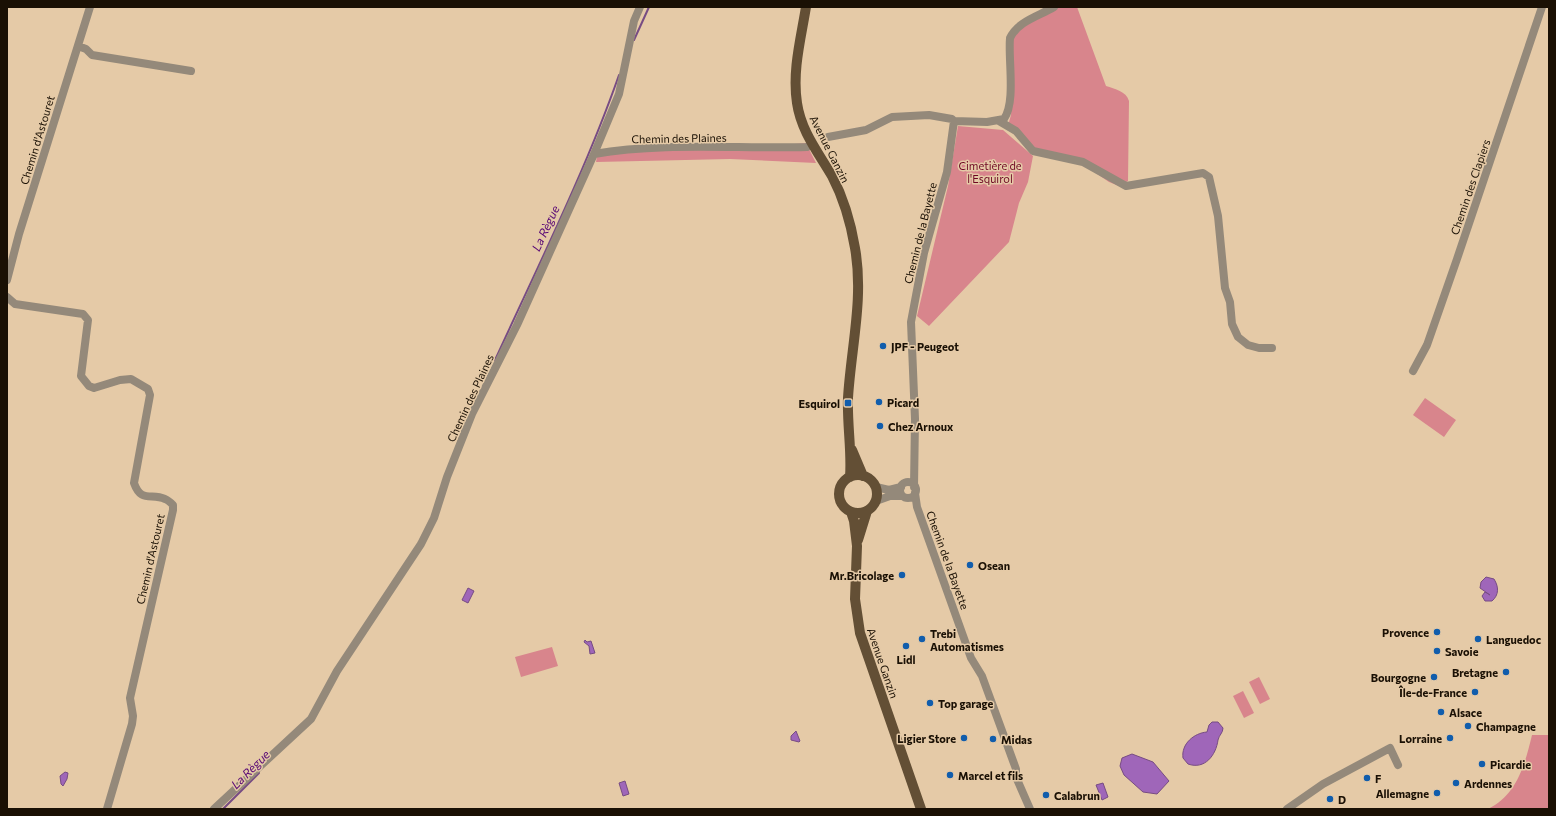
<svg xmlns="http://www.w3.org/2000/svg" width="1556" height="816" font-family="Commissioner,sans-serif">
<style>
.green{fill:#d8858c}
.water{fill:#9f66b9;stroke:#774c83}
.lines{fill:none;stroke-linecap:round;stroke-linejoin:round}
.stream{stroke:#774c83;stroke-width:2}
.street{stroke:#94897a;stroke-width:8}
.primary{stroke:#634f35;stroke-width:10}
.poi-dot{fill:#115dac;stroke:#e5caa7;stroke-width:1.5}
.labels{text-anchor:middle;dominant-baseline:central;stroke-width:3;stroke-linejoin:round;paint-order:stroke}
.street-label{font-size:11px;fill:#1a1004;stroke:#e5caa7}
.park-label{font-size:11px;fill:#6d0623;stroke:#e5caa7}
.poi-label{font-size:11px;font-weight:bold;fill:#1a1004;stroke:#e5caa7;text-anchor:start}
.water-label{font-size:12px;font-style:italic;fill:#590975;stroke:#e5caa7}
</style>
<rect width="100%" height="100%" fill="#e5caa7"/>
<path class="green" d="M1059 7H1077L1106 86C1115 89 1126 91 1129 101L1128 181 1119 186 1109 182 1081 163 1042 155 1007 129 1011 115 1013 38 1023 24Z
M958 126 1003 130 1033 156 1028 182 1019 203 1009 242 929 326 917 316 948 186Z
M806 143 816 163 730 159 596 162 598 151 758 147Z
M1425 398 1456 420 1444 437 1413 415Z
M552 647 558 666 521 677 515 657Z
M1259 677 1270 699 1260 704 1249 682Z
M1243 691 1254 713 1244 718 1233 696Z
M1532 735H1549V809H1488C1517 795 1525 764 1532 735Z"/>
<path class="water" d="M1486 577 1494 579C1499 587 1499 595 1492 601H1485L1482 596 1485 592 1490 595 1480 588 1481 582Z
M468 588 474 591 468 603 462 600Z
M585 640 587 642 591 641 595 653 590 654 589 646 584 642Z
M1212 722H1218L1223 728C1223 733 1219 735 1218 740 1216 755 1205 770 1188 764L1183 758C1181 744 1194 733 1207 732L1209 725Z
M796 731 800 741 799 742 791 740V736Z
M1132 754 1153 762 1169 781 1157 794 1143 792 1124 775 1120 766 1122 758Z
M65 772 68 773 67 779 63 786 61 784 60 776Z
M625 781 629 794 623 796 619 783Z
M1103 783 1108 797 1102 800 1096 785Z"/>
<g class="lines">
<path class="stream" d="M634 40 649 7
M495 360C538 266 585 172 619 75
M223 809 259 773"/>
<path class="street" d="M78 46 86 49 92 55 191 71
M999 121 1016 131 1033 151 1083 162 1126 186 1203 173 1209 177 1218 216 1225 288 1230 302 1232 324 1238 337 1248 345 1259 348H1272
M828 137 866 130 892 117 929 115 952 119 954 121 987 122 1004 119C1016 102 1008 60 1010 38 1018 21 1039 16 1054 7
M594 154 619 94 634 21 640 7
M7 280 19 234 90 7
M7 297 15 304 83 314 88 320 81 376 89 386 94 388 120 380 131 379 148 389 150 395 134 483C141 503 151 493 165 499 168 500 171 503 173 505V510L130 698 133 716 132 724 107 809
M1413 371 1427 345 1457 259 1542 7
M900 490a8 8 0 1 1 16 0a8 8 0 1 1-16 0Z
M876 487 889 490 901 487
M914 487 915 419 911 322 924 253 947 172 954 121
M915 493 917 507 971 658 982 676 1016 769V777L1030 809
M876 501 890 496H902
M214 809 311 719 337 671 421 544 434 518 447 477 472 414 517 325 594 154C664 142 736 149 807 147L812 144
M1287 809 1323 784 1390 748 1398 765"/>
<path class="primary" d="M806 7C801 38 792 71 797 103 801 131 818 152 832 176 843 197 851 224 855 248 864 298 851 348 848 398 847 425 852 451 850 477
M852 450 863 476
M839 494a19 19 0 1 1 38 0a19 19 0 1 1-38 0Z
M851 512 854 521 857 546 855 599 860 633 921 809
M858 540 867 511"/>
</g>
<g class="poi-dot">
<circle cx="883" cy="346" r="4"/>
<circle cx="879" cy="402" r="4"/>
<rect x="844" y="399" width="8" height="8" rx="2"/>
<circle cx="880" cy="426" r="4"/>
<circle cx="970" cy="565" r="4"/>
<circle cx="902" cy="575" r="4"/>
<circle cx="1437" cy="632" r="4"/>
<circle cx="922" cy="639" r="4"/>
<circle cx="1478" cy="639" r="4"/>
<circle cx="906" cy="646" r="4"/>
<circle cx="1437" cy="651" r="4"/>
<circle cx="1506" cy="672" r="4"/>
<circle cx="1434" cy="677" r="4"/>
<circle cx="1475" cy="692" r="4"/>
<circle cx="930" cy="703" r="4"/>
<circle cx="1441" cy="712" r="4"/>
<circle cx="1468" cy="726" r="4"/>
<circle cx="964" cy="738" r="4"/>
<circle cx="1450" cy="738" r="4"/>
<circle cx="993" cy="739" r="4"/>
<circle cx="1482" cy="764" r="4"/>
<circle cx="950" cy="775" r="4"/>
<circle cx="1367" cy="778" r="4"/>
<circle cx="1456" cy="783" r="4"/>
<circle cx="1437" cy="793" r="4"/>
<circle cx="1046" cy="795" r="4"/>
<circle cx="1330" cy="799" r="4"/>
</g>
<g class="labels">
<g class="street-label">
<text transform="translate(679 138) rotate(-1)">Chemin des Plaines</text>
<text transform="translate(37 140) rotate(-73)">Chemin d'Astouret</text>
<text transform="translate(830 149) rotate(63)">Avenue Ganzin</text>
<text transform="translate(1470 187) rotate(-71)">Chemin des Clapiers</text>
<text transform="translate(920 233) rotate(-76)">Chemin de la Bayette</text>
<text transform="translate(470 398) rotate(-65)">Chemin des Plaines</text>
<text transform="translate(150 559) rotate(-77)">Chemin d'Astouret</text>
<text transform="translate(948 560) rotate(70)">Chemin de la Bayette</text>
<text transform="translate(883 663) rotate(71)">Avenue Ganzin</text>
</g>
<g class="park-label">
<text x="990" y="165">Cimetière de<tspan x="990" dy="13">l'Esquirol</tspan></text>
</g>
<g class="poi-label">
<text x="891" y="346">JPF - Peugeot</text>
<text x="887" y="402">Picard</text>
<text x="840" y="403" text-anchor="end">Esquirol</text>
<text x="888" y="426">Chez Arnoux</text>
<text x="978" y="565">Osean</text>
<text x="894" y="575" text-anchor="end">Mr.Bricolage</text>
<text x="1429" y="632" text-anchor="end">Provence</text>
<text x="930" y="633">Trebi<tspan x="930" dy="13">Automatismes</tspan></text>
<text x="1486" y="639">Languedoc</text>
<text x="1445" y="651">Savoie</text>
<text x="906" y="659" text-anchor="middle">Lidl</text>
<text x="1498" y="672" text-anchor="end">Bretagne</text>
<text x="1426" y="677" text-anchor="end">Bourgogne</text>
<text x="1467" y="692" text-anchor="end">Île-de-France</text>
<text x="938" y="703">Top garage</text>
<text x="1449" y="712">Alsace</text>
<text x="1476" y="726">Champagne</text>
<text x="956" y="738" text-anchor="end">Ligier Store</text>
<text x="1442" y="738" text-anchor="end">Lorraine</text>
<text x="1001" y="739">Midas</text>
<text x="1490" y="764">Picardie</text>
<text x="958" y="775">Marcel et fils</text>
<text x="1375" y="778">F</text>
<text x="1464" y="783">Ardennes</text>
<text x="1429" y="793" text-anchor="end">Allemagne</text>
<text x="1054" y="795">Calabrun</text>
<text x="1338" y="799">D</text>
</g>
<g class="water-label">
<text transform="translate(545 228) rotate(-65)">La Règue</text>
<text transform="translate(250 769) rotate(-45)">La Règue</text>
</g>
</g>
<rect width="1556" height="816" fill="none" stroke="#1a1004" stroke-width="16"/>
</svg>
